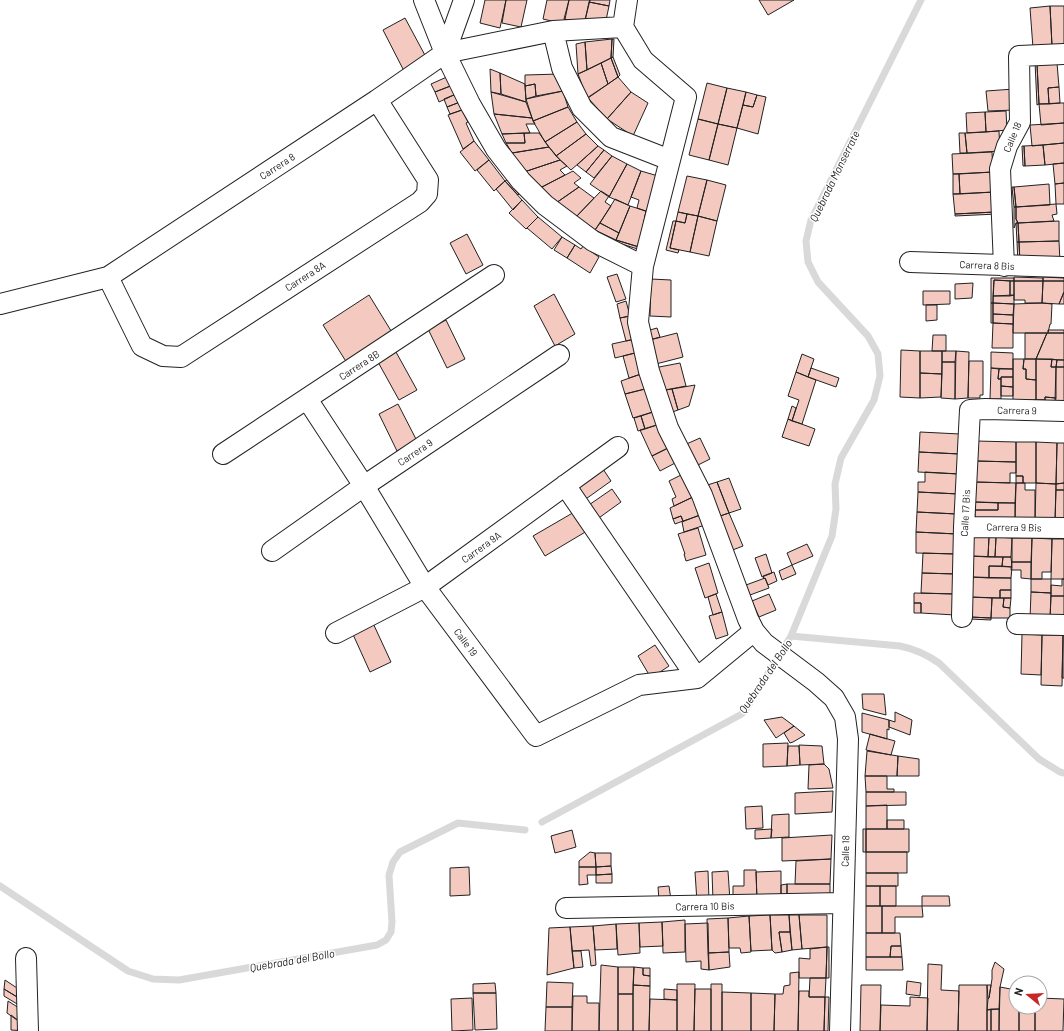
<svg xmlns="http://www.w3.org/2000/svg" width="1064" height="1031" font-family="Barlow,sans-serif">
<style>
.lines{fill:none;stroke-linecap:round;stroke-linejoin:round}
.stream{stroke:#d9d9d9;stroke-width:7}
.building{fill:#f3c9c0;stroke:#222}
.minor-casing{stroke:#222;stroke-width:22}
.minor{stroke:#fff;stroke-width:20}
.labels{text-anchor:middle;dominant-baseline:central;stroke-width:3;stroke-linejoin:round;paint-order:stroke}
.street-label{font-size:10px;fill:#222;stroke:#fff}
.water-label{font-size:11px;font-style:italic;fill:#222;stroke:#fff}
</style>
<rect width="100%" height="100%" fill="#fff"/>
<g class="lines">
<path class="stream" d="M791 636 832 536 836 509 835 484 841 458 874 400 880 376 878 354 868 336 818 282 808 262 806 241 811 220 921 0
M542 822 740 715 744 712 791 636 900 646C915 649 926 654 939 663L1039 759 1060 772 1064 773
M0 886 128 971 153 979 179 980 377 945 386 940 391 932 392 922 389 875 393 862 400 852 458 823 525 830"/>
</g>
<path class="building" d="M485 0H506L500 28 480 23Z
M506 0H527L521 27 502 23Z
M547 0H569L564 24 543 19Z
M569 0H590L584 24 564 19Z
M590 0H610L609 6 589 2Z
M759 0H794L768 15Z
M589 2 609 6 605 25 585 21Z
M1050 6 1052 46 1033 48 1030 8Z
M1050 6H1064V46H1052Z
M405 18 427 59 404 71 383 30Z
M612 39 611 58 587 70 585 42Z
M612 39H614L613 57 611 58Z
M585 42 587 70 578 74 576 44Z
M613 57 620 75 618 77 611 58Z
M611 58 618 77 608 84 601 63Z
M1035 62 1037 64 1039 104 1037 105Z
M601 63 608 84 587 98 578 74Z
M1057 63 1059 87 1048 88 1049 104H1039L1037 64Z
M490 69 500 73 501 94 491 92Z
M500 73 525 84 526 102 501 94Z
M560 74 563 91 536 96 535 84 525 86V75Z
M449 76 453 85 435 92 431 84Z
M618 77 631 92 607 119 588 98Z
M707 83 727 88 718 124 698 119Z
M535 84 536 96 526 99 525 86Z
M453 85 456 94 439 102 435 92Z
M1059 87 1060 103 1049 104 1048 88Z
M727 88 746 92 737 128 718 124Z
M1014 89 1015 110 988 111 986 91Z
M563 91 568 107 533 121 526 99Z
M491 92 526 102 532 118 494 114Z
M631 92 648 103 633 136 607 119Z
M746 92 757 95 753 107 743 105Z
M456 94 460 102 447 107 444 99Z
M757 95 766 97 758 134 737 128 743 105 753 107Z
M460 102 462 110 450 114 447 107Z
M1060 103H1064V123L1041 125 1039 104Z
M568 107 577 122 545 142 533 121Z
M462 110 468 122 466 123 474 141 463 149 448 115Z
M1006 111 1007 130 986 132 985 112Z
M985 112 986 132 967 133 966 113Z
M494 114 532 118 535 124H526L530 133 502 134Z
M698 119 718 124 709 160 689 155Z
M577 122 586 134 556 156 545 142Z
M1064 123V143L1032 146 1030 125Z
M718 124 737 128 728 165 709 160Z
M999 131 1000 151 967 153 965 133Z
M524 133 525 143H506L502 134Z
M524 133H539L549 147 512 153 506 143H525Z
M959 133H965L967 153H960Z
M586 134 598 146 571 170 556 156Z
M474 141 489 160 475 171 460 152Z
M1064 143V163L1045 165 1043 145Z
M1043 145 1045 165 1025 166 1024 146Z
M598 146 604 150 586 172 577 165Z
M1022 146H1024L1025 166H1023Z
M549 147 560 160 524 172 512 153Z
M604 150 612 156 594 178 586 172Z
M992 152 993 172 953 174 952 154Z
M612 156 627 164 609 197 590 184Z
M489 160 505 181 494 191 477 170Z
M560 160 567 166 560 170 565 175 540 188 524 172Z
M1064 163V183L1055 184 1053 164Z
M627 164 641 171 628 205 609 197Z
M573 171 581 178 574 183 579 187 556 203 540 188Z
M641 171 658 176 648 212 637 208 639 200 631 197Z
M993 172 994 192 960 194 959 174Z
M953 174H959L960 194H953Z
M687 176 707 180 698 216 678 212Z
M507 180 519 194 518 195 505 181Z
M707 180 726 185 717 221 698 216Z
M505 181 522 200 513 210 496 189Z
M1064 183V204H1056L1055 184Z
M1049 184 1050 205 1016 207 1014 187Z
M579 187 594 198 575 218 556 203Z
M1012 187H1014L1016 207H1014Z
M601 191 609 196 605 202 611 206 595 230 575 218Z
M994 192 995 212 955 214 953 194Z
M615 199 630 206 619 233 600 223Z
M522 200 538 217 526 229 509 213Z
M1056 204 1057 214 1052 215 1054 221 1018 223 1016 219V207Z
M630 206 646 211 639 247 616 240Z
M1014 207H1016V219L1018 223H1016L1014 228Z
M646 211 648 212 641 250 615 242 616 240 639 247Z
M678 212 687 214 685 223 676 221Z
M995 212 997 214 955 216V214Z
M687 214 698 216 690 252 670 248 676 221 685 223Z
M698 216 717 221 709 256 690 252Z
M538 217 562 237 552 249 527 228Z
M673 221H676L670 248 679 250 678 253 666 250Z
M1059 221V241L1019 242 1018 223Z
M600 223 619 233 616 240 595 230Z
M1016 223H1018L1019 242H1017Z
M467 234 483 265 466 274 450 243Z
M562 237 575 245 567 258 554 250Z
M1059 241 1060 262 1020 263 1019 242Z
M1017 242H1019L1020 263H1018Z
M575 245 581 249 583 246 599 257 590 273 567 258Z
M617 274 626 299 616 302 607 277Z
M1014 277 1043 278V281H1014Z
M1043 277 1064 278V281H1043Z
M991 278H1014V281L994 280 993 303H991Z
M651 279 671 280V317L650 316Z
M994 280 1010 281V296H993Z
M1010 281H1014V295L1010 296Z
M1014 281H1043L1042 303H1025V300H1014Z
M1043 281H1064V292L1059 304 1042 303Z
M973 283 972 298 955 299V284Z
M923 291H950V304L923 305Z
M1064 292V304H1059Z
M554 294 575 334 555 346 534 306Z
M369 295 393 334 347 363 323 325Z
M1014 295V304L993 303V296Z
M626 301 630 316 620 318 617 304Z
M991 303H993V323H991Z
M993 303 1014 304 1013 315 993 314Z
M1042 303 1052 304 1051 324H1050L1048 333H1013L1014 304Z
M926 305H937V320L926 321Z
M993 314 1013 315V324L993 323Z
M630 316 635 339 626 341 620 318Z
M446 320 465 359 447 368 428 329Z
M993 323 1013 324V348H992Z
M657 328 660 337 646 341 643 332Z
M1048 330H1064V333H1048Z
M677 333 683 357 652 365 646 341Z
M1025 333H1047L1036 359H1025Z
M1047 333H1064V360L1036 359Z
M933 335H946V351H932Z
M635 339 639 352 615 358 612 344Z
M901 350 920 351V398L900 397Z
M920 351H942V374L920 373Z
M942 351H956L955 362H942Z
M956 351 969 352 968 398 955 399Z
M396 352 417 390 399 400 378 362Z
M639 352 644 373 629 378 623 356Z
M991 352 1013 353V369L991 368Z
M802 354 814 359 808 377 796 372Z
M1013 359H1024L1023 369H1026V379L1036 380V400H1013Z
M1024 359H1036V380L1026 379V369H1023Z
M1036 359H1052L1051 367H1056V398L1045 397V400H1036Z
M1052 359 1057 360 1056 367H1051Z
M1057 360H1064V367H1056Z
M969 361H983V395H980V398H968Z
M942 362H955V399L941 398Z
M680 363 686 386 660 391 654 368Z
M1056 367H1064V401H1055Z
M811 368 839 378 836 387 808 377Z
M991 368 999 369 998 379H1001V399H990Z
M999 369H1013V377H1001V379H998Z
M796 372 816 380 802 424 792 421 799 400 788 396Z
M644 373 649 388 625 394 621 381Z
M920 373 942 374 941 397 920 398Z
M1001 377H1013V387L1001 386Z
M695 385 689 406 678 410 672 389Z
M1001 386 1013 387V396H1001Z
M649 388 656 411 633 418 625 394Z
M672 389 678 410 667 414 660 391Z
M1045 397 1056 398 1055 403H1035L1036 400H1045Z
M398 404 417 441 397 451 379 414Z
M792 406 796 408 792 421 788 419Z
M656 411 660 424 645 429 641 416Z
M641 416 645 429 638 431 634 418Z
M788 419 815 429 809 446 782 437Z
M660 424 670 447 652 456 640 430Z
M920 432 960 434V454L919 452Z
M700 438 710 459 692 468 682 446Z
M976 441 1016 442V462L976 461Z
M1016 442H1036V483H1023V476H1016Z
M1036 442 1057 443 1056 484 1036 483Z
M1057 443H1064V483L1056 484Z
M670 447 677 462 660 471 652 456Z
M919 452 960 454 959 474 918 472Z
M976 461 1016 462V473H1010V483L975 482Z
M601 466 611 481 583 501 573 488Z
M925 472 959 474V494L918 492V482H925Z
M683 474 695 496 674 506 672 499 676 497 669 481Z
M1016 476H1023V483H1016Z
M729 478 741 509 729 513 717 482Z
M717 482 729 513 717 517 704 486Z
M975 482 1016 483 1015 503 975 502Z
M1016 483H1025V490H1035V523H1015Z
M1036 483 1056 484 1055 522H1035Z
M1064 483V490H1056V484Z
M612 489 621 502 596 520 586 507Z
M1056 490H1064V524L1055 522Z
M918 492 959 494 957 514 917 512Z
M695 496 701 515 683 521 681 516 673 519 670 508Z
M975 502 998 503V510H975Z
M998 503H1015V523L975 522V510H998Z
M576 511 587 531 545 556 533 536Z
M917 512 957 514V534L916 532Z
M729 513 743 546 730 551 717 517Z
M702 514 708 524 684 532 682 522Z
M681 516 683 521 675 524 673 519Z
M698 528 706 555 686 561 684 554H685L678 534Z
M916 532 957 534 956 554 916 553Z
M972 537H989L988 557 971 556Z
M989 537H996L995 557H988Z
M996 537 1012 538 1011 557H995Z
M1012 538H1032L1031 562H1012Z
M1032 538 1052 539 1051 572H1042V579H1031Z
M1052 539H1064V579H1051Z
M807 544 813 556 792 565 787 553Z
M923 553 956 554V574L922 573Z
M766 554 772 573 762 577 755 558Z
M971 556 1003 557 1002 566H989V578L971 577Z
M1003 557H1011L1012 567 1002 566Z
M1012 562H1031V579L1021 578V570H1011Z
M709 563 718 593 705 598 695 568Z
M792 565 796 574 782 580 779 571Z
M989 566 1012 567 1011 578H989Z
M774 572 777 581 768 585 765 578 764 579 763 576Z
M922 573 956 574 955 594 921 593Z
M971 577 1011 578V590H1000V598L970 597Z
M765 578 769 588 750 595 746 585Z
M1031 579H1051V593L1031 592Z
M1062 579H1064V596H1051V585L1062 586Z
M1000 590H1011V598H1000Z
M1031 592 1051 593 1050 619H1030Z
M914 593 955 594V615L921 613V603H914Z
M716 594 722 612 713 615 708 597Z
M769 594 776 610 759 617 752 601Z
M1051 596H1064V620L1050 619Z
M970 597 992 598 991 618 970 617Z
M992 598H1004L1003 607 1010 608V618H991Z
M1004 598H1011L1010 608 1003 607Z
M914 603H921V613H914Z
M722 612 728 635 716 639 709 616Z
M970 617 991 618V620L970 619Z
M372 621 391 662 370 672 351 630Z
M1022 634 1042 635 1041 675 1021 674Z
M1042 635H1063L1062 686 1041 685Z
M1063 635H1064V678H1062Z
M655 645 669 666 651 678 638 656Z
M862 694H884L886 715 863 709Z
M895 712 912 720 910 735 889 727V720L895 722Z
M862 713 889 720V730L887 729V739L862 732Z
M782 717 794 726 776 738 764 720Z
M794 726 805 735 793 742 790 743 784 733Z
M870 734 895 741 891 755 866 750Z
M788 743 787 766 763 767V744Z
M799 745 822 746 824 764 800 765Z
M788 746H799L800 765 787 766Z
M867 751 898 756 897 776H865Z
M898 756 919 759V776H897Z
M824 764 829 769 833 788 808 789 809 765Z
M865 776H887V789H894V792H866Z
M833 791 832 812 795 814V793Z
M866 792H906V805L866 806Z
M887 805V829H866V806Z
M762 806 763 828 746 829 745 807Z
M789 814V837L771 838 772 815Z
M887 820H904V829H887Z
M772 829 771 838 755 839V830Z
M863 829H866V852H863Z
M866 829H909V852H866Z
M572 830 576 847 555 853 551 836Z
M832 835 831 859 782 861V838Z
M590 852 595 853 596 867H579V861Z
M866 852H907V873H866Z
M595 853H611V866L596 867Z
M831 859 830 884H795L796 861Z
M611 866 612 874 596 875V867Z
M469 867 470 895 450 896V868Z
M579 867H596V875H587L588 884 579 885Z
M744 870H756L757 901H733V886H744Z
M708 871 709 901 697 902 695 872Z
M728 871 730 901H713L712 872Z
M781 871V900L757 901 756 872Z
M866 873H898V886H866Z
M612 874V883H596V875Z
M787 884H830V899L787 900Z
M787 884V900H781V885Z
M669 886 671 900H659L658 887Z
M866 886H880V906H866Z
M880 886H896V906H880Z
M922 896H949L950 906H922Z
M866 906H882V933H866Z
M882 906H922L923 917H895V933H882Z
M770 915H789L790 932H779L782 952 775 953 772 950Z
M770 915 772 950 751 951 749 916Z
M789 915H799L802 949 792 950Z
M799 915H827V947L802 949Z
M749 916 751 952 741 953 740 948H729L728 918Z
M728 918 729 952 708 953 707 919Z
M685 920V952L663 953 662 922Z
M662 922 663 946 640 947 639 923Z
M639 923 640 953 618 955 616 924Z
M708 923 709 970 701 969V961L686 962 685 924Z
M616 924 617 949 595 950 593 926Z
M593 926 596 965 591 966 589 950 572 951 570 927Z
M570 927 574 968 547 975 549 928Z
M779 932H790L792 950 782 952Z
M866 933H900L901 946H891L890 957H866Z
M891 946H901L902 957H890Z
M827 947 826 978H799V958L810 959V949Z
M827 947H829V978H826Z
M572 951H581L583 967 574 968Z
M729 952 730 967 709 970 708 953Z
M866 957H902L903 970H866Z
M995 962 1004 969 1000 987 999 1009 987 1010 988 999 989 998 992 979V970Z
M928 964 942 965 941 990 959 991 958 1031H927Z
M601 965 618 967V1031H599Z
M618 967H634L633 994H618Z
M634 967 643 968V975L650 976V986L633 985Z
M643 968H650V976L643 975Z
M799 972 798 1031H774L775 994H783L784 986 790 985V973Z
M810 978H826L825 997H809Z
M5 980 26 994 27 1003 4 989Z
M907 981 921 983 920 996 906 994Z
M547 982 573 983 572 1007H546Z
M495 983 496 993H473V984Z
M677 984H695L694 1031H677Z
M711 984H722V1031H711Z
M633 985 650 986 649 1031H633Z
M861 985H881L880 1031H860Z
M959 985H987V1031H958Z
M987 985H991L989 998 988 999Z
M1000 987 1016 990V1007H1019V1031H999Z
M4 989 27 1003V1010L4 996Z
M664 989 677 990V1000L664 999Z
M695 989H711V1031H694Z
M799 991H809V997H825L824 1031H798Z
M722 992 751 993V1031H722Z
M473 993H496L497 1029 475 1030Z
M751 993 775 994 774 1031H751Z
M618 994H633V1031H618Z
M573 996H587V1003H599V1031H572Z
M825 997H829L828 1031H824Z
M910 997 928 998 927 1031H880L881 1005 910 1006Z
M472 998 473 1030 452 1031 451 999Z
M1040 998 1064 999 1063 1031H1035V1007H1040Z
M650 999 677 1000V1031H649Z
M8 1001 27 1013V1027L7 1013Z
M546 1007H572V1031H545Z
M1019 1007H1035V1031H1019Z
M991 1009V1031H987V1010Z
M991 1009H999V1031H991Z
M11 1015 27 1027V1031L11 1030Z"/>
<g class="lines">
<defs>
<path id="minor" d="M424 0 445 53 470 104 496 149 521 181 545 205 593 241 643 266
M627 0 623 27 643 60 686 97 643 266 638 322 649 371 668 428 702 495 748 619 754 631 764 643 816 682 834 698 845 717 848 739 840 1031
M553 31 562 68 582 108 611 137 670 160
M445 53 464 0
M910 262 1064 267
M1004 266 1000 169 1007 146 1020 122 1019 56 1064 54
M108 277 142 346 163 356 181 357 420 202 427 194 428 180 377 100
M0 304 108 277 377 100 445 53 553 31 623 27
M307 399 364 486 425 587 536 736 639 685 697 678
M223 454 494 275
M565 485 697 678 754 631
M964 527 1064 528
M272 551 364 486 559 355
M962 617 964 527 970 410 985 409 1064 411
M1017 624 1064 625
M336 633 425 587 618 447
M566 908 843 903
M26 958 28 1031"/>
</defs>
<use href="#minor" class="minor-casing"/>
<use href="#minor" class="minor"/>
</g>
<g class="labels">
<g class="street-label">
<text transform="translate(1012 137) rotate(-67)">Calle 18</text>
<text transform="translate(277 166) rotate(-33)">Carrera 8</text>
<text transform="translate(987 265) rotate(2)">Carrera 8 Bis</text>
<text transform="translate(305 276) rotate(-33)">Carrera 8A</text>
<text transform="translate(359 365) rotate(-33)">Carrera 8B</text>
<text transform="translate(1017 410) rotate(1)">Carrera 9</text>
<text transform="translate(415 452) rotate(-34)">Carrera 9</text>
<text transform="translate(965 513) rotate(-87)">Calle 17 Bis</text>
<text transform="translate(1014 527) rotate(1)">Carrera 9 Bis</text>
<text transform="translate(481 547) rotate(-36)">Carrera 9A</text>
<text transform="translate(466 642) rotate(53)">Calle 19</text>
<text transform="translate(845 851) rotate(-88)">Calle 18</text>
<text transform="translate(705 906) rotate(-1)">Carrera 10 Bis</text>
</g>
<g class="water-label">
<text transform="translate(834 176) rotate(-64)">Quebrada Monserrate</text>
<text transform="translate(765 676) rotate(-56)">Quebrada del Bollo</text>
<text transform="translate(292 960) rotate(-10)">Quebrada del Bollo</text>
</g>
</g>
<g transform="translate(1028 995) rotate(288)"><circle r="19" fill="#ffffff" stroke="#a7a7a7"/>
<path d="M0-3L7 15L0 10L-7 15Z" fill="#c62828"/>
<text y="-6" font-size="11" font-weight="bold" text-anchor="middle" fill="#222222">N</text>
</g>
</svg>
